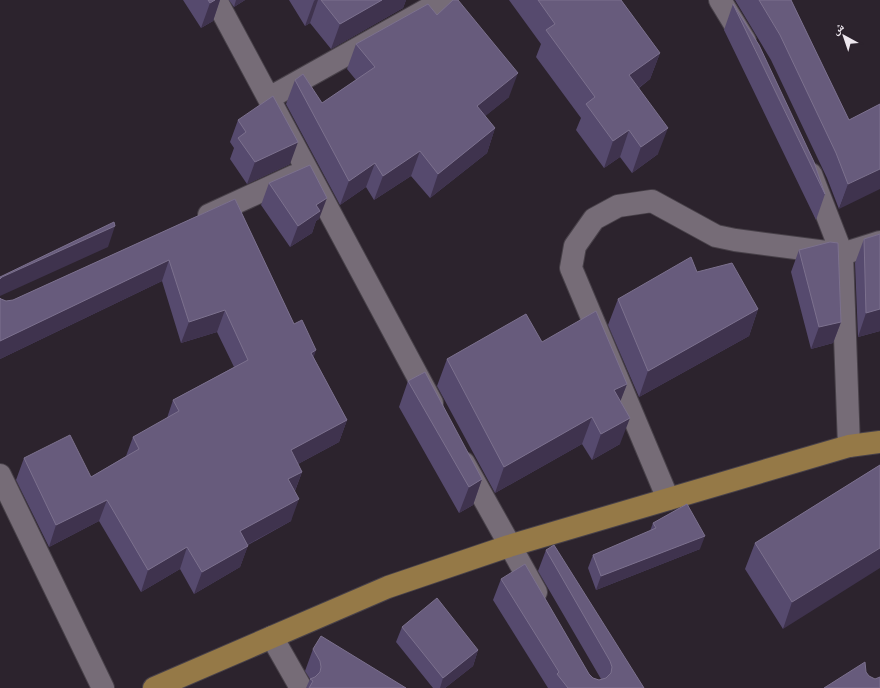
<svg xmlns="http://www.w3.org/2000/svg" width="880" height="688" font-family="'PT Sans Narrow','Noto Naskh Arabic',sans-serif">
<style>
.lines{fill:none;stroke-linecap:round;stroke-linejoin:round}
.minor-casing{stroke:#484149;stroke-width:24}
.major-casing{stroke:#484149;stroke-width:24}
.minor{stroke:#766c77;stroke-width:22}
.major{stroke:#957947;stroke-width:22}
.wall{fill:#564a6e}
.shaded-wall{fill:#3f334e}
.building{fill:#675b7c;stroke:#7c718e}
</style>
<rect width="100%" height="100%" fill="#2c232d"/>
<g class="lines">
<defs>
<path id="minor" d="M216 0 432 403
M720 0 745 41
M269 98 444 0
M811 174 842 254 849 446
M209 215 294 176
M464 463 536 592
M0 475 103 688
M668 499 571 268 575 246 594 219 618 206 652 201 716 236 735 240 842 254 880 242
M272 637 301 688"/>
<path id="major" d="M154 688 388 587 509 546 849 446 880 442"/>
</defs>
<use href="#minor" class="minor-casing"/>
<use href="#major" class="major-casing"/>
<use href="#minor" class="minor"/>
<use href="#major" class="major"/>
</g>
<path class="wall" d="M183 0H220L213 21 201 28Z
M229 0H245L234 7Z
M289 0H406L403 8 331 49 310 23 305 26Z
M509 0H621L660 53 650 79 639 88 658 154 632 173 620 157 604 168 576 130 581 118 536 57 541 44Z
M735 0H791L849 120 880 104 839 209 827 178 771 60Z
M733 4 825 194 816 220 724 30Z
M356 44 509 97 485 116 495 128 487 153 430 198 411 176 374 200 366 187 340 205 286 104 295 80 322 103 356 80 347 69Z
M238 120 290 164 247 184 230 159 234 148 230 142Z
M269 183 319 219 316 221 312 233 290 247 261 205Z
M235 199 294 324 314 358 347 420 339 442 298 464 302 472 295 491 291 521 248 545 240 567 194 594 180 569 141 592 99 521 49 547 16 480 24 458 91 477 126 456 133 437 167 418 173 400 234 367 217 332 181 343 162 281 0 359V298L1 299 6 301 13 300Z
M880 234V331L858 337 855 263 864 239Z
M799 250 841 322 833 343 811 349 791 272Z
M697 272 758 309 749 336 639 397 608 325 618 299Z
M542 342 627 384 620 401V444L592 460 582 444 495 493 437 386 447 359Z
M408 381 482 479 473 505 459 513 399 407Z
M880 465 783 629 745 569 755 543Z
M653 523 700 549 596 590 588 568 593 555 650 531Z
M546 550 644 688H548L493 600 501 579 593 678 599 680 601 679 538 571Z
M402 627 478 650 473 666 445 688H433L396 642Z
M313 649 406 688H306L310 679 305 671Z"/>
<path class="shaded-wall" d="M215 0H220L213 21 201 28 210 3Z
M236 0H245L234 7Z
M315 0H318L310 23 305 26 314 1Z
M382 0H406L403 8 331 49 340 24Z
M660 53 650 79 620 102 629 75Z
M518 73 509 97 468 130 477 106Z
M495 128 487 153 430 198 438 174Z
M668 128 658 154 632 173 641 147Z
M629 130 620 157 604 168 613 141Z
M298 142 290 164 247 184 255 162Z
M420 151 411 176 374 200 383 176Z
M375 163 366 187 340 205 349 181Z
M880 169V189L839 209 848 184Z
M327 198 319 219 316 221 312 233 290 247 298 226 316 205Z
M115 226 108 247 0 296V279L2 277Z
M169 260 162 281 0 359V341Z
M758 309 749 336 639 397 648 371Z
M880 309V331L858 337 866 313Z
M225 310 217 332 181 343 189 322Z
M841 322 833 343 811 349 819 327Z
M316 350 309 372 311 353Z
M627 384 617 410 614 390Z
M592 417 582 444 495 493 504 467Z
M630 418 620 444 592 460 601 434Z
M347 420 339 442 283 472 291 450Z
M302 472 294 493 288 479Z
M482 479 473 505 459 513 469 487Z
M299 499 291 521 232 553 240 531Z
M107 500 99 521 49 547 56 525Z
M705 536 700 549 596 590 601 576Z
M248 546 240 567 194 594 202 572Z
M187 547 180 569 141 592 148 570Z
M880 548V568L783 629 792 602Z
M478 650 473 666 445 688H440L443 678Z"/>
<path class="building" d="M208 0H215L210 3Z
M321 0H382L340 24Z
M453 0H458L518 73 477 106 495 128 438 174 420 151 383 176 375 163 349 181 295 80 303 74 322 103 375 67 356 44 428 4 437 15Z
M538 0H621L660 53 629 75 668 128 641 147 629 130 613 141 586 104 595 97 546 30 555 24Z
M759 0H791L849 120 880 104V169L848 184 836 153 780 35Z
M733 4 759 45 814 162 825 194Z
M273 96 298 142 255 162 238 138 246 132 238 120Z
M310 165 327 198 316 205 320 211 298 226 269 183Z
M235 199 294 324 302 320 316 350 311 353 347 420 291 450 302 472 288 479 299 499 240 531 248 546 202 572 187 547 148 570 107 500 56 525 24 458 70 435 91 477 139 449 133 437 179 411 173 400 248 360 225 310 189 322 169 260 0 341V298L1 299 6 301 13 300Z
M114 222 115 226 2 277 0 279V277Z
M880 234V309L866 313 864 239Z
M830 242 838 243 841 322 819 327 799 250Z
M691 257 697 272 732 263 758 309 648 371 618 299Z
M596 311 627 384 614 390 630 418 601 434 592 417 504 467 447 359 526 314 542 342Z
M425 372 482 479 469 487 408 381Z
M880 465V548L792 602 755 543Z
M687 504 705 536 601 576 593 555 656 528 653 523Z
M554 545 644 688H568L557 674 559 672 501 579 525 564 589 674 593 678 599 680 606 678 611 673 612 667 610 661 546 550Z
M437 598 478 650 443 678 402 627Z
M321 636 406 688H309L313 681 310 679 315 677 320 672 321 667 320 661 313 649Z
M865 662 866 672 869 676 875 679 880 677V688H824Z"/>
<g transform="translate(844 36) rotate(320)" stroke="#2c232d" stroke-width="3" paint-order="stroke">
<path d="M0-3L7 15L0 10L-7 15Z" fill="#eee8ef"/>
<text y="-6" font-size="11" font-weight="bold" text-anchor="middle" fill="#eee8ef">ش</text>
</g>
</svg>
